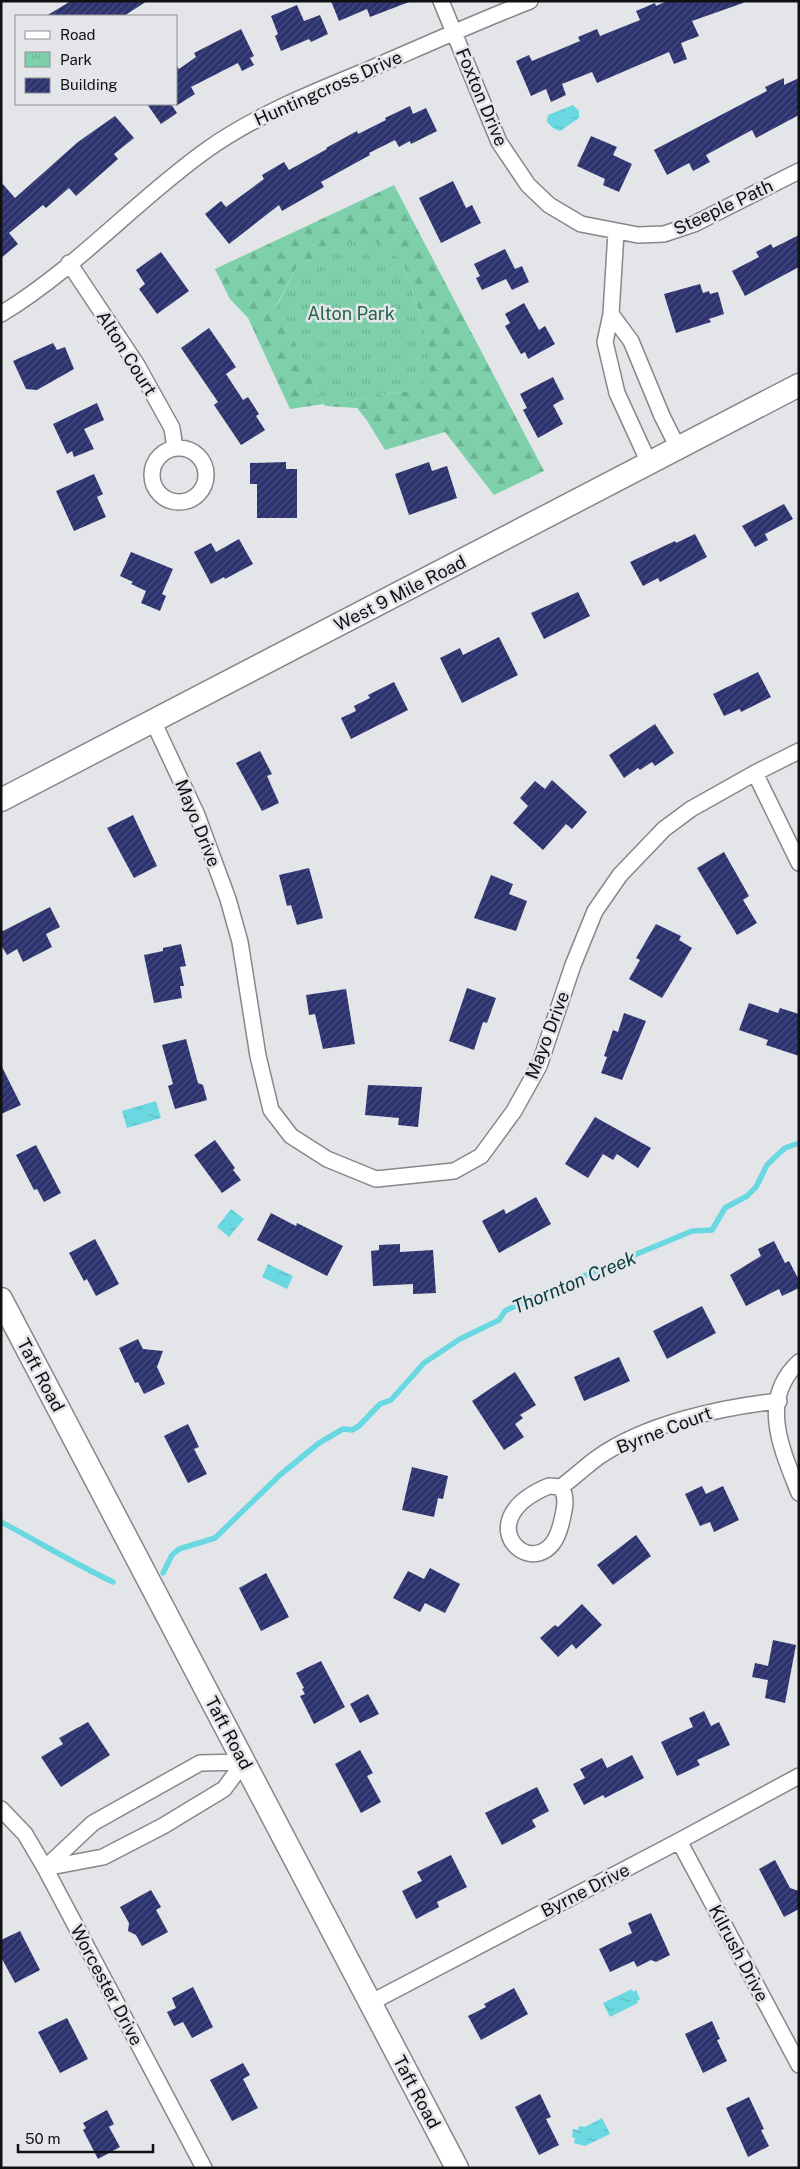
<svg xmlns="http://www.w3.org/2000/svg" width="800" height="2169" font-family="'Public Sans',sans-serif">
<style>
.forest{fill:url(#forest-firs)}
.park{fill:url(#park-tufts)}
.water{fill:url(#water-ripples)}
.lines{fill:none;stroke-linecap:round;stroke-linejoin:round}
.stream{stroke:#69d8e1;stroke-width:5.5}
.building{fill:url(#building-hatch)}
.street-casing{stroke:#86878a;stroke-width:18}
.secondary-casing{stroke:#86878a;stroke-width:25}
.street{stroke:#fff;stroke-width:15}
.secondary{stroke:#fff;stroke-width:22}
.labels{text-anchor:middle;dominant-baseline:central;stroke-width:5;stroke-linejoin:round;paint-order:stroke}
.street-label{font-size:18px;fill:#0f1011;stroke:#e4e5e9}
.park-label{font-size:18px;fill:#25654b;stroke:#e4e5e9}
.water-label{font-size:19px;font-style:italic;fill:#053c40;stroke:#e4e5e9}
</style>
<defs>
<pattern id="forest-firs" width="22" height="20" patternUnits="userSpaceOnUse" patternTransform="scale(1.25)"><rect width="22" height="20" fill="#7dd0aa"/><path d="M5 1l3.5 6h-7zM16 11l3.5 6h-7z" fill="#6bb291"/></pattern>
<pattern id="park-tufts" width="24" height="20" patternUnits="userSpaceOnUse" patternTransform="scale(1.25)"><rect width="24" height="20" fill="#7dd0aa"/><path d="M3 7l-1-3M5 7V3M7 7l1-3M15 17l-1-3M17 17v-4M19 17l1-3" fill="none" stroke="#6bb291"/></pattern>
<pattern id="water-ripples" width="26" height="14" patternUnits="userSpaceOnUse" patternTransform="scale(1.25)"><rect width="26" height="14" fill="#69d8e1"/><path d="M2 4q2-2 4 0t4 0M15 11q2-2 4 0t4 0" fill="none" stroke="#5ab8c0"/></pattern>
<pattern id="building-hatch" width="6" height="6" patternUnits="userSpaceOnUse" patternTransform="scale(1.25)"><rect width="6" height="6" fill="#2c326e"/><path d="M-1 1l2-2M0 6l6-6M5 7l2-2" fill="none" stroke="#484d7d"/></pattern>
</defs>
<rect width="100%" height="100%" fill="#e4e5e9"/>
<path class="forest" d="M394 185 544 471 494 495 445 432 385 450 366 419 357 408 325 406 377 395 411 391 428 339 402 259 365 236 297 267 277 304 324 404 290 409 248 318 230 299 215 269Z"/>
<path class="park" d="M365 235 402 259 428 339 430 376 411 391 377 395 325 406 277 305 297 267Z"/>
<path class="water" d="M573 105 579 111V118L560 131 553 128 547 122 548 115Z
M156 1101 161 1118 127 1128 122 1111Z
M231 1209 244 1219 229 1237 217 1227Z
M268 1264 293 1276 287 1289 262 1277Z
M632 1989 633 1992 636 1990 640 1999 637 2001 638 2003 610 2017 603 2003Z
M602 2118 610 2134 585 2146 574 2143 575 2138 572 2137 573 2129 578 2130 579 2126 585 2127Z"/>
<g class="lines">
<path class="stream" d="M1 1522C39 1542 75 1564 113 1582
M163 1573 172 1555 179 1549 215 1538 280 1475 319 1443 343 1429 352 1430 359 1426 380 1404 391 1400 424 1363 460 1339 499 1320 505 1311 531 1298 692 1231 712 1230 725 1208 747 1196 756 1187 767 1165 774 1158 785 1148 799 1143"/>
</g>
<path class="building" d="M71 1H147L124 16H46Z
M331 1H409V2L370 17 367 9 339 21Z
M667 1H743V3L692 21 699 36 681 43 687 59 674 64 669 52 597 83 592 72 562 84 566 95 551 102 546 89 531 96 516 61 529 55 532 61 580 41 578 37 597 29 600 36 640 20 636 11 655 3 656 6Z
M297 5 304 21 320 15 328 34 311 42 309 39 281 51 275 36 278 34 271 16Z
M241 29 254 56 250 58 254 65 242 71 238 63 191 87 195 94 176 106V65L179 69 196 57 194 53Z
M784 78V85L799 78V115L756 138 752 130 706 155 710 162 693 171 689 163 667 175 654 150 767 91 765 87Z
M147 104H171L177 113 161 124Z
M410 106 413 114 426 108 437 131 411 144 410 141 399 147 395 140 369 153 370 155 321 182 324 187 282 211 279 205 229 244 205 214 221 201 226 207 264 179 262 175 284 162 289 170 327 149 326 148 357 131 358 134 386 120 385 118Z
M115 116 134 138 114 154 118 159 76 196 69 188 46 208 43 205 9 233 18 244 1 258V182L15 198 78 142Z
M591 136 617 147 613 155 632 164 619 192 603 185 605 179 577 166Z
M453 181 466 208 472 205 481 223 441 243 419 198Z
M799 235V267L745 296 732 271 759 257 756 252 771 244 773 248Z
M505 249 515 269 522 266 529 282 512 290 506 279 482 290 476 278 480 276 474 264Z
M161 252 189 291 157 314 139 289 145 284 136 270Z
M700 284 703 293 709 291 710 294 718 292 724 314 709 319 711 322 676 333 664 294Z
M524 303 539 330 545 326 555 344 528 359 525 352 521 354 505 326 510 323 505 314Z
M209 328 236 367 226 374 243 400 248 397 259 414 256 416 265 430 241 445 214 405 218 402 181 348Z
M53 343 57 350 65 347 74 369 37 390 26 389 13 361Z
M553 377 564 399 553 405 563 424 538 438 523 410 527 408 520 394Z
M97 403 104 420 84 429 94 449 74 457 72 451 67 454 53 424Z
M286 462V469H297V518H257V484H250V463Z
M429 462 432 471 447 466 457 498 409 515 395 474Z
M94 474 103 494 97 497 106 517 74 531 56 491Z
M784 504 793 519 765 534 768 540 755 547 742 526Z
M695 534 707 557 660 582 658 578 643 586 630 562 675 541 676 543Z
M239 539 253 564 225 579 224 577 211 584 194 552 211 543 216 552Z
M131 552 173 569 162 594 166 596 160 611 141 603 146 591 131 584 133 582 120 576Z
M578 592 590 616 544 639 531 613Z
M499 637 518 675 462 703 440 658 460 648 463 655Z
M758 672 771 697 741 712 740 709 724 716 713 694Z
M394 682 408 710 351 739 341 718 356 711 354 706 370 698 368 695Z
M655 724 674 753 655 766 652 762 640 770 638 768 624 778 609 755Z
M260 751 272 774 267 776 279 803 262 811 236 763Z
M552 780 587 812 572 829 566 824 543 850 513 823 528 806 520 798 535 781 545 789Z
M133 815 157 866 134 878 107 828Z
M724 852 749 896 743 900 757 923 737 935 697 868Z
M309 868 323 918 297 925 291 905 287 906 279 875Z
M491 875 513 884 509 894 527 901 516 931 474 918Z
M50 907 60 927 46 934 52 947 23 962 17 949 7 955 1 945V932Z
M656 924 681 936 679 940 692 948 662 998 629 979 640 960 636 958Z
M181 944 186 966 180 967 184 986H180L182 998 154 1003 144 955 163 951V948Z
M467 988 496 998 487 1023 483 1022 474 1050 449 1041Z
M346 989 355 1044 323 1049 315 1014 309 1015 306 995Z
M749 1003 778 1013 780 1008 799 1014V1056L766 1045 768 1040 739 1030Z
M624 1013 646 1021 622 1080 601 1073 607 1057 604 1056 613 1030 618 1032Z
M186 1039 198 1083 203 1085 207 1100 175 1109 168 1086 173 1084 162 1045Z
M1 1065 21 1105 1 1114Z
M368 1085 422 1087 418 1127 398 1125 399 1118 365 1115Z
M595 1117 651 1148 638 1168 617 1154 613 1160 603 1154 588 1178 565 1164Z
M215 1140 235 1168 233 1170 241 1180 222 1193 194 1155Z
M36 1145 61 1193 44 1202 37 1189 34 1190 16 1155Z
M536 1197 551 1224 499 1253 482 1221 504 1209 506 1214Z
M271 1213 296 1226 297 1223 343 1246 327 1276 257 1240Z
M95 1239 119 1284 96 1296 87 1279 84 1281 69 1253Z
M774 1241 785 1263 789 1261 799 1280V1288L782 1296 779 1289 746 1306 730 1275 761 1256 758 1249Z
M400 1244V1252L433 1250 436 1293 413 1294V1284L373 1286 371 1251 379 1250V1245Z
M702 1306 716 1333 667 1359 653 1331Z
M138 1339 143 1349 163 1351 157 1367 165 1384 144 1394 138 1382 135 1383 119 1348Z
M619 1357 630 1381 584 1401 574 1377Z
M515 1372 536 1405 520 1415 523 1418 515 1424 524 1437 504 1450 472 1401Z
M188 1424 199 1447 194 1449 207 1474 188 1483 164 1436Z
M412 1467 448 1476 443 1499 438 1498 434 1517 402 1510Z
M702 1486 706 1494 723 1486 739 1520 714 1532 710 1522 700 1526 685 1494Z
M636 1535 651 1556 613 1585 597 1565Z
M430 1568 460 1584 445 1613 425 1603 420 1612 393 1598 408 1571 424 1579Z
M266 1573 289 1617 261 1631 239 1588Z
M582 1604 602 1625 576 1649 572 1644 558 1657 540 1638 555 1625 558 1627Z
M773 1640 796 1645 785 1703 765 1698 768 1680 752 1677 755 1663 768 1666Z
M321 1661 345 1707 314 1724 300 1696 305 1694 302 1689 304 1688 296 1673Z
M368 1694 379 1714 360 1723 350 1704Z
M704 1711 711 1726 719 1722 730 1745 697 1760 700 1765 677 1776 661 1742 693 1727 689 1718Z
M88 1722 110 1755 61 1787 41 1757 63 1744 59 1738Z
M360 1750 373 1773 367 1776 381 1802 361 1813 335 1764Z
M632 1755 644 1778 605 1798 603 1795 584 1805 573 1784 585 1778 580 1769 602 1758 607 1768Z
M537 1787 549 1811 532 1820 536 1827 502 1845 485 1813Z
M451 1855 467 1887 437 1902 439 1907 416 1919 402 1891 422 1881 417 1872Z
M775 1860 790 1888 799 1891V1909L784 1917 759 1869Z
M151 1890 161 1907 156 1910 168 1932 142 1946 136 1935 128 1931 129 1923 120 1907Z
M651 1913 670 1955 656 1962 651 1960 637 1967 634 1961 610 1972 599 1949 632 1933 628 1923Z
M20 1931 40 1970 15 1983 1 1957V1940Z
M193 1987 213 2027 192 2038 183 2022 174 2026 167 2012 176 2008 172 1998Z
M514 1988 528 2014 481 2040 468 2016 486 2007 484 2004Z
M67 2018 88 2059 60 2073 38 2032Z
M712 2021 720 2039 717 2040 727 2061 703 2073 685 2034Z
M243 2063 250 2075 243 2079 258 2108 232 2121 210 2080Z
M540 2094 551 2117 546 2119 559 2145 539 2155 515 2107Z
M749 2097 764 2129 761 2130 769 2146 748 2157 726 2108Z
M107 2110 114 2124 109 2127 120 2147 98 2159 83 2130 86 2128 83 2123Z"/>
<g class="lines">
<defs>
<path id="street" d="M441 1 499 142 528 185 549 205 581 224 638 235 664 234 694 224 799 171
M616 232 611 314 605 342 617 393 649 463
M69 263 137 365 172 428 175 448
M1 314C77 268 136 200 208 149 258 114 314 92 370 69 423 46 476 22 530 1
M611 314 631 341 662 416 678 448
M152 475a27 27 0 1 1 54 0a27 27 0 1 1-54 0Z
M153 721 197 815 228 899 240 942 258 1056 271 1110 291 1136 327 1159 376 1179 454 1171 481 1156 514 1111 539 1066 573 965 595 911 620 875 664 829 691 809 755 773 799 751
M755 773 799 863
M799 1362C758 1400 782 1450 799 1493
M549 1486 561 1487C568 1498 564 1512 561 1524 544 1594 459 1523 549 1486Z
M561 1487C573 1478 585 1467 597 1458 645 1424 721 1407 779 1401
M1 1809 25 1834 45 1868 204 2168
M679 1841 799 2065
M45 1868 93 1823 200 1763 244 1762
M45 1868 103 1857 163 1826 224 1789 244 1762
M370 2003 679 1841 799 1776"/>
<path id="secondary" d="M1 800 799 385
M1 1299 457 2168"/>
</defs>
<use href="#street" class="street-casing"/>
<use href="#secondary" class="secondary-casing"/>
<use href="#street" class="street"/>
<use href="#secondary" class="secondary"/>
</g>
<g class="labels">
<g class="street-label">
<text transform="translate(328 88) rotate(-24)">Huntingcross Drive</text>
<text transform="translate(482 97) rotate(67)">Foxton Drive</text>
<text transform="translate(723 207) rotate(-25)">Steeple Path</text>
<text transform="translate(127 353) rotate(58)">Alton Court</text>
<text transform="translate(400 593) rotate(-27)">West 9 Mile Road</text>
<text transform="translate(198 823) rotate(68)">Mayo Drive</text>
<text transform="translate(547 1035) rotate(-69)">Mayo Drive</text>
<text transform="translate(41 1375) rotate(62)">Taft Road</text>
<text transform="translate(664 1430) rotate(-21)">Byrne Court</text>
<text transform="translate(229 1733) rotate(62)">Taft Road</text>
<text transform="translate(585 1890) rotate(-27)">Byrne Drive</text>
<text transform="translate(739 1953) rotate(62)">Kilrush Drive</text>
<text transform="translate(107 1985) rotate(62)">Worcester Drive</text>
<text transform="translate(417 2092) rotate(62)">Taft Road</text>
</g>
<g class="park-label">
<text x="351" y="313">Alton Park</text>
</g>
<g class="water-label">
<text transform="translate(574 1282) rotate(-23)">Thornton Creek</text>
</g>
</g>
<rect width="800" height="2169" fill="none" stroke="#0f1011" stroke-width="5"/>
<rect x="15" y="15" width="162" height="90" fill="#e4e5e9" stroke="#8f9093"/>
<rect x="25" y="31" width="25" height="8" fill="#ffffff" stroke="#8f9093"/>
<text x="60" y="40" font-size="15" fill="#0f1011">Road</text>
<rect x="25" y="52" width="25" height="15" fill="url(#park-tufts)" stroke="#8f9093"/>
<text x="60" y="65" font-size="15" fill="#0f1011">Park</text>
<rect x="25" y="78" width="25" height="15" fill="url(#building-hatch)" stroke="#8f9093"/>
<text x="60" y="90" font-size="15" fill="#0f1011">Building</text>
<path d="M18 2144v8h135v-8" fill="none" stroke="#0f1011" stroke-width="2.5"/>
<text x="25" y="2144" font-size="15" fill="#0f1011" stroke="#e4e5e9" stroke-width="4" paint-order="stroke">50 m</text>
</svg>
